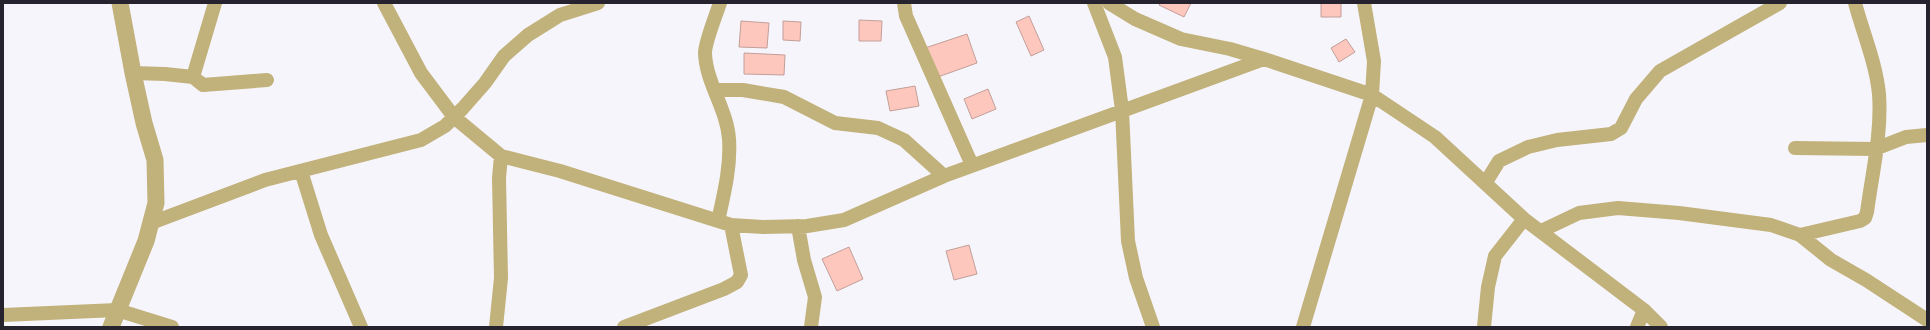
<svg xmlns="http://www.w3.org/2000/svg" width="1930" height="330" font-family="'Source Serif 4',serif">
<style>
.building{fill:#fdc7bd;stroke:#c29f99}
.lines{fill:none;stroke-linecap:round;stroke-linejoin:round}
.minor{stroke:#c1b17a;stroke-width:14}
.tertiary{stroke:#c1b17a;stroke-width:17}
</style>
<rect width="100%" height="100%" fill="#f7f5fc"/>
<path class="building" d="M1160 3H1191L1184 17 1159 5Z
M1321 3H1341V17H1321Z
M1029 16 1044 50 1031 56 1016 22Z
M859 20 882 21 881 41H859Z
M741 21 769 23 767 48 739 47Z
M783 21 801 22 800 41 783 40Z
M967 34 977 63 935 78 925 48Z
M1346 39 1355 52 1339 62 1331 48Z
M744 53 785 55 784 75 744 74Z
M915 86 919 106 890 111 886 91Z
M988 89 996 109 972 119 964 99Z
M969 245 977 274 954 280 946 251Z
M849 247 863 279 837 291 822 259Z"/>
<g class="lines">
<path class="minor" d="M384 3 421 73 454 117 501 156
M904 3 906 16 972 165
M1094 3 1115 57 1122 110 1128 241 1136 278 1153 327
M1109 3 1135 19 1181 39 1230 49 1264 59 1372 95 1435 137 1524 219 1644 310 1661 327
M133 73 165 74 193 77 203 85 267 80
M193 77 215 3
M715 90H743L784 97 835 123 878 128 904 140 944 176
M1795 148 1875 149 1906 137 1927 135
M301 171 321 235 361 327
M1486 182 1499 161 1528 147 1557 140 1611 134 1621 128 1636 99 1660 71 1780 3
M718 221C724 194 731 166 729 139 727 109 706 83 705 53 705 42 716 15 720 3
M151 223 265 180 421 140 445 126 463 108 485 83 504 56 528 35 560 15 598 3
M798 226 804 260 815 297 811 327
M1541 231 1579 213 1618 208 1679 213 1771 225 1800 235 1831 260 1866 280 1927 320
M1800 235 1860 221 1865 218 1867 212C1872 174 1882 133 1879 94 1876 63 1863 33 1855 3
M3 315 117 310 172 327
M496 327 501 278 499 178 501 156 560 171 731 225 763 227 807 226 844 220 944 176 1264 59
M624 327 724 289 737 282 741 275 731 225
M1303 327 1372 95 1374 61 1364 3
M1484 327 1488 287 1495 256 1524 219
M1637 327 1644 310"/>
<path class="tertiary" d="M111 327 146 241 156 203 155 160 144 123 133 73 120 3"/>
</g>
<rect width="1930" height="330" fill="none" stroke="#27232e" stroke-width="8"/>
</svg>
